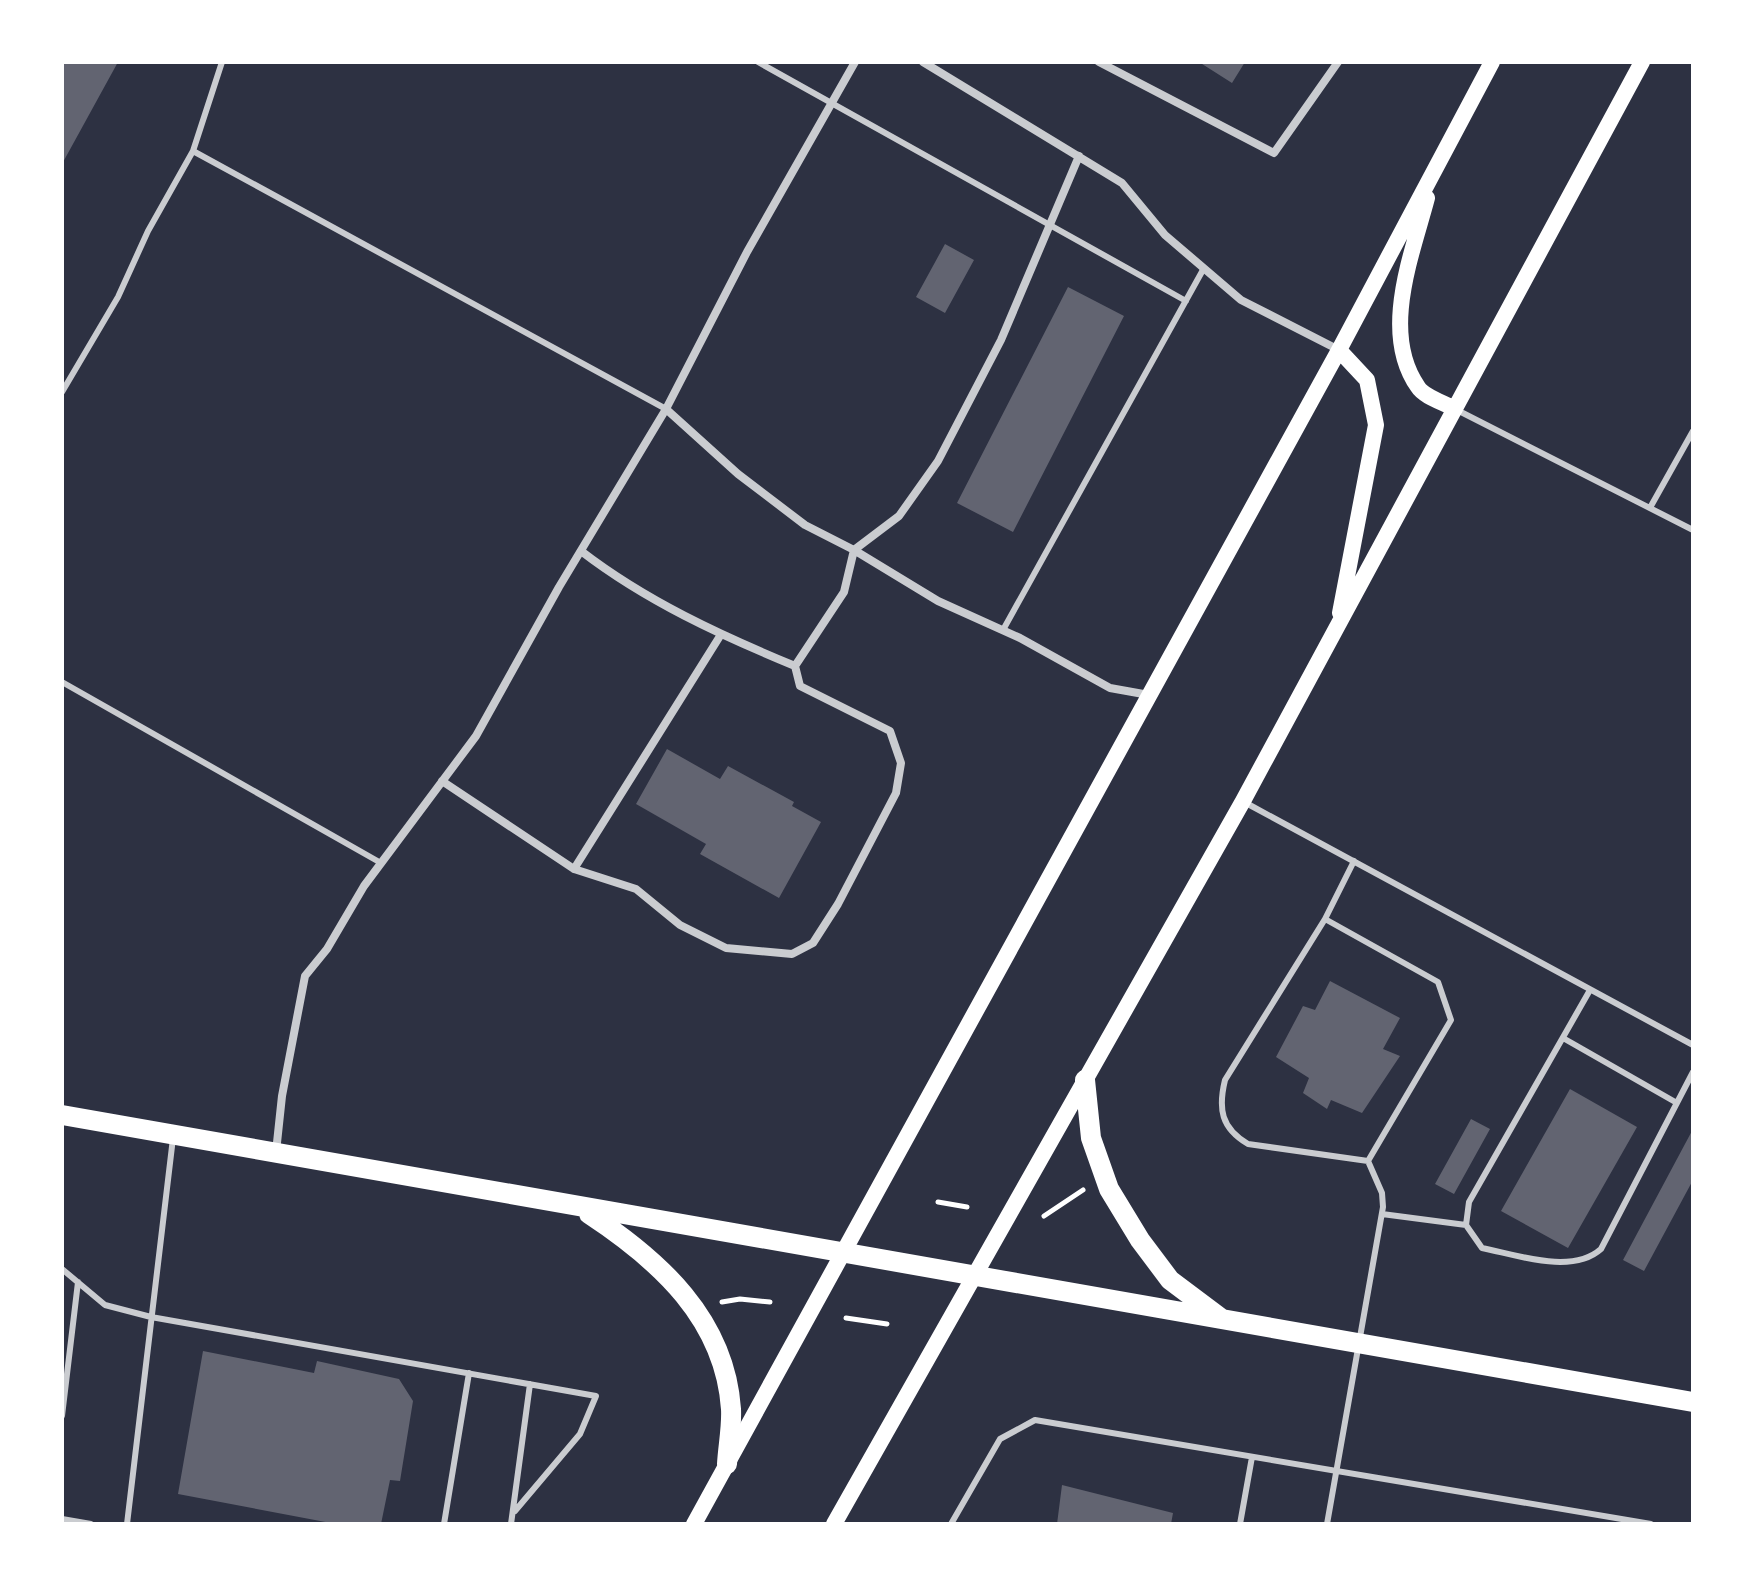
<svg xmlns="http://www.w3.org/2000/svg" width="1755" height="1586" font-family="'Fira Sans',sans-serif">
<style>
.building{fill:#626471}
.lines{fill:none;stroke-linecap:round;stroke-linejoin:round}
.path{stroke:#fff;stroke-width:5}
.service{stroke:#caccd0;stroke-width:6}
.minor{stroke:#caccd0;stroke-width:8}
.secondary{stroke:#fff;stroke-width:16}
.primary{stroke:#fff;stroke-width:20}
</style>
<rect width="100%" height="100%" fill="#2d3142"/>
<path class="building" d="M62 62H118L62 164Z
M1199 62H1245L1232 83Z
M945 244 974 260 945 313 916 297Z
M1068 287 1124 316 1013 532 957 503Z
M667 749 720 779 728 766 794 802 792 806 821 822 779 898 700 854 706 844 636 804Z
M1330 981 1400 1018 1383 1049 1400 1056 1362 1113 1331 1100 1327 1109 1303 1093 1309 1078 1276 1057 1303 1006 1315 1010Z
M1570 1089 1637 1127 1568 1248 1501 1211Z
M1471 1119 1490 1129 1454 1194 1435 1184Z
M1693 1129V1180L1644 1271 1623 1260Z
M203 1351 314 1373 317 1361 399 1379 413 1401 400 1481 390 1480 381 1524H336L178 1494Z
M1062 1485 1173 1513 1171 1524H1057Z"/>
<g class="lines">
<path class="path" d="M938 1202 967 1207
M1044 1216 1083 1190
M722 1302 740 1299 770 1302
M846 1318 887 1324"/>
<path class="service" d="M758 62 1186 301
M193 151 666 409
M62 392 118 297 148 231 193 151 222 62
M1455 409 1693 530
M1651 506 1693 431
M1003 630 1204 268
M62 682 381 863
M1246 803 1693 1045
M1325 919 1225 1080C1218 1109 1221 1128 1248 1144L1368 1161
M1590 990 1469 1202 1466 1225 1482 1248C1517 1255 1572 1275 1601 1249L1693 1072
M1563 1038 1677 1103
M1382 1214 1466 1225
M62 1269 105 1305 151 1317 596 1396 580 1434 515 1511
M62 1416 78 1282
M62 1519 91 1524
M127 1524 173 1138
M444 1524 469 1373
M511 1524 530 1384
M951 1524 1000 1439 1035 1420 1651 1524
M1240 1524 1252 1457
M1327 1524 1383 1207 1382 1193 1368 1161 1451 1020 1438 982 1325 919 1354 861"/>
<path class="minor" d="M923 62 1122 183 1165 235 1241 300 1339 350
M1099 62 1274 153 1338 62
M666 409 738 474 805 525 854 550 938 601 1020 638 1110 688 1149 695
M581 551C646 601 720 635 795 666
M442 781 574 869 636 889 680 925 726 948 792 954 813 943 838 904 896 793 901 763 890 731 800 686 795 666 844 592 854 550 899 516 938 461 1001 340 1079 156
M574 869 720 636
M276 1152 282 1096 305 976 327 949 364 886 476 736 559 587 666 409 747 252 855 62"/>
<path class="secondary" d="M1427 198C1412 255 1380 333 1418 387 1424 397 1445 403 1455 409
M1339 350 1367 380 1376 425 1340 613
M694 1524 1339 350 1492 62
M834 1524 1243 801 1642 62"/>
<path class="primary" d="M1085 1080 1091 1138 1109 1189 1140 1240 1170 1280 1222 1319
M62 1115 1693 1402
M589 1214C659 1260 725 1319 731 1409 732 1427 728 1446 727 1464"/>
</g>
<rect width="1755" height="1586" fill="none" stroke="#ffffff" stroke-width="128"/>
</svg>
